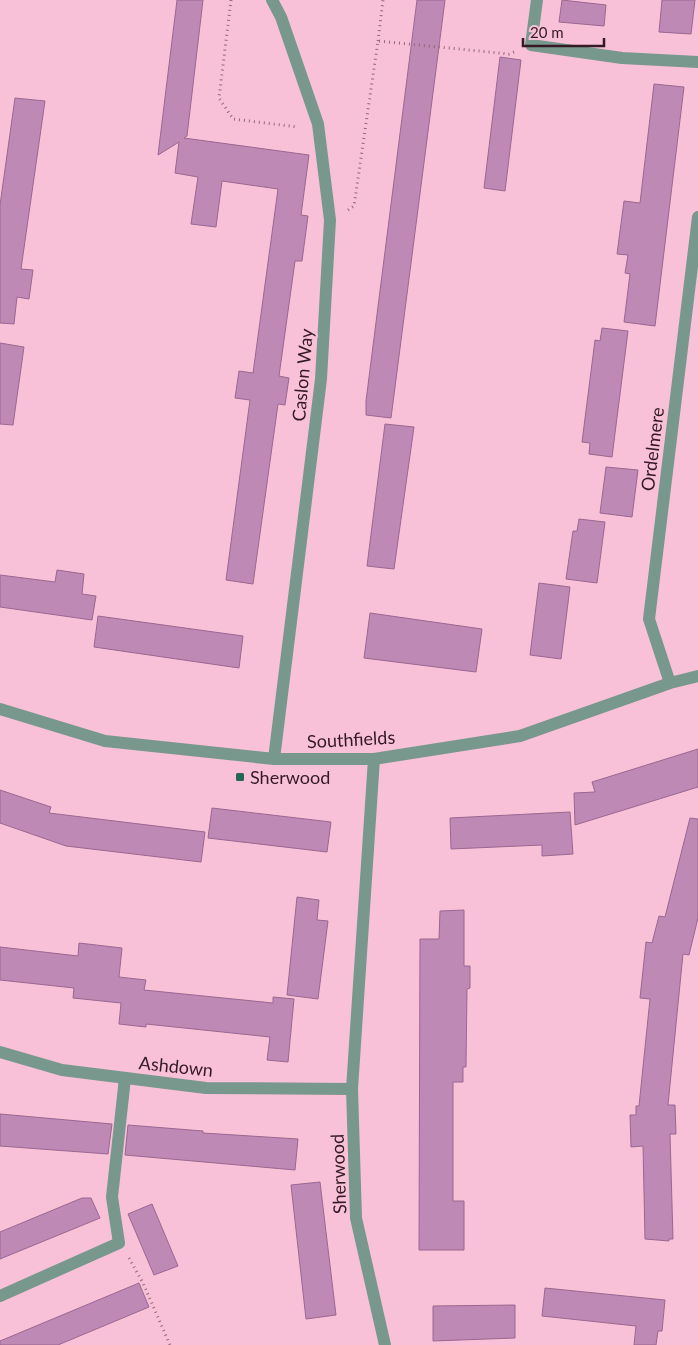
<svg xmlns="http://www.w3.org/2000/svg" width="698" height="1345" font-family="Lato,sans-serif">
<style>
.building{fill:#be89b4;stroke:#9a6791}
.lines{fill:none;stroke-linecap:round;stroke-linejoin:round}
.path{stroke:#926a7a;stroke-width:3;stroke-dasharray:1 4;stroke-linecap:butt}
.lane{stroke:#78988d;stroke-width:12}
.street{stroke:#78988d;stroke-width:12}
.poi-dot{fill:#256756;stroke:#f9c1d7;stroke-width:2}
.labels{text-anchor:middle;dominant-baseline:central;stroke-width:4.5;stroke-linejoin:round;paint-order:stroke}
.street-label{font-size:18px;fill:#341a25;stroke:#f9c1d7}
.poi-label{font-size:18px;fill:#341a25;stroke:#f9c1d7;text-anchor:start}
</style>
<rect width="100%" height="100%" fill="#f9c1d7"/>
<path class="building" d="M177 0H203L187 136 184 138 309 155 301 215 308 216 302 261H295L279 376 289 378 285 405 278 404 253 584 226 580 250 400 235 398 239 371 253 373 278 189 222 181 216 227 191 224 198 177 175 173 179 142 158 155Z
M417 0H445L391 418 366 415V401Z
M562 0 606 5 604 26 559 22Z
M662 0H695L691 34 659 32Z
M500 57 521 60 505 191 484 188Z
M654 84 684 87 655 326 624 322 630 274 625 273 628 255 617 254 624 201 640 203Z
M15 98 45 101 21 269 33 270 29 299 17 297 14 324 0 323V205Z
M602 328 628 331 612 457 589 454 590 443 582 442 595 340 600 341Z
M0 343 24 347 13 425 0 424Z
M385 424 414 427 394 569 367 566Z
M606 467 638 470 632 517 600 513Z
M579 519 605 522 597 583 566 579 573 531H577Z
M57 570 84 574 82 594 96 596 92 620 0 607V575L55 582Z
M539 583 570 587 561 659 530 655Z
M370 613 482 629 476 672 364 658Z
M98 616 243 636 239 668 94 647Z
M698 749V787L575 825 574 793 595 792 592 782Z
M0 790 51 807 49 813 205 832 201 862 66 846 0 823Z
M212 808 331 822 327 852 208 838Z
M570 812 573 854 542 856V845L451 849 450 818Z
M690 818 698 819V918L689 955 683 954 668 1105H675L676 1134H670L673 1239H669V1241L645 1239 643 1146 631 1147 630 1115H636V1106H639L650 999 640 998 646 942 652 943 659 916 665 917Z
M297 897 319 900 317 920 328 921 318 999 287 995Z
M464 910V966H470V988L467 989 466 1067H463V1082H453V1201H464V1250H419L420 939H439L440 911Z
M79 943 122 948 119 977 146 980 144 990 273 1003V997L294 999 288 1062 267 1060 270 1037 146 1024V1027L119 1024 121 1003 73 998 74 988 0 980V947L78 956Z
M0 1114 112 1124 108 1154 0 1146Z
M128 1125 203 1131V1133L298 1139 295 1170 125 1155Z
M320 1182 336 1315 306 1319 291 1185Z
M82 1198H91L100 1218 0 1259V1232Z
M152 1204 178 1266 154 1275 128 1214Z
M139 1283 149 1307 58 1345H0V1341Z
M545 1288 665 1300 662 1331H658L656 1345H634L636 1326 542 1316Z
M515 1305V1338L433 1341V1306Z"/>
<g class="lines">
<path class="path" d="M231 0 219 98 233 119 298 127
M378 41 383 0
M348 210 354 206 378 41 509 54 514 52
M129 1258 143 1283 170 1345"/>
<path class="lane" d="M537 0 531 45 622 58 698 62
M0 1296 119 1243 112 1197 125 1078"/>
<path class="street" d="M272 0 281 17 318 124 330 220 321 379 274 759
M670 683 649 619 698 217
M0 709 105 741 274 759H374L520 736 670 683 698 676
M374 759 352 1089 356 1218 385 1345
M0 1052 62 1070 206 1088 352 1089"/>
</g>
<rect class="poi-dot" x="235" y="772" width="10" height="10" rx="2.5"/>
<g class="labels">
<g class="street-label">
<text transform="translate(302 375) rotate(-85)">Caslon Way</text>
<text transform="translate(652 449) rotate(-83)">Ordelmere</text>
<text transform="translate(351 739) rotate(-3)">Southfields</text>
<text transform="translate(176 1066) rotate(6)">Ashdown</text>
<text transform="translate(338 1174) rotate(-92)">Sherwood</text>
</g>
<g class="poi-label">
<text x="250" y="777">Sherwood</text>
</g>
</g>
<path d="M523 38v8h81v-8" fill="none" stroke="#341a25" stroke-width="2.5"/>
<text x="530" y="38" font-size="15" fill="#341a25" stroke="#f9c1d7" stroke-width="4" paint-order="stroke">20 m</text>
</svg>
